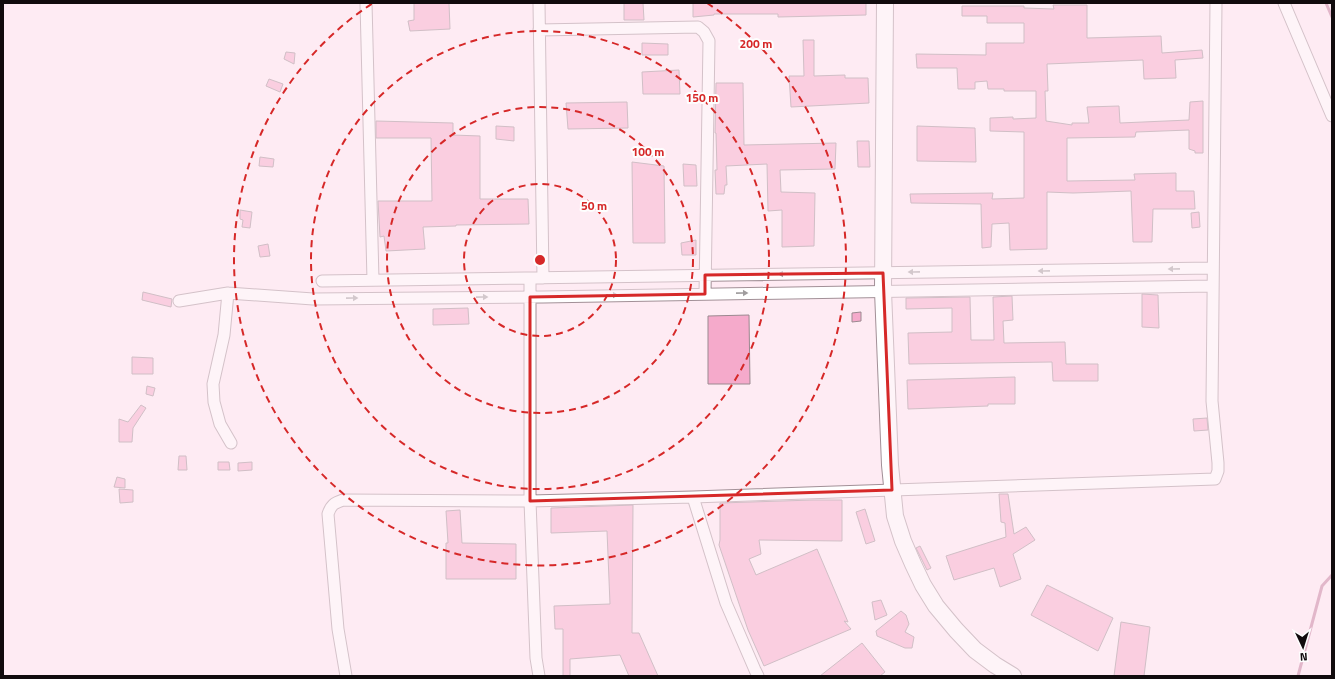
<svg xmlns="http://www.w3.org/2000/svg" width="1335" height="679" font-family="'Titillium Web',sans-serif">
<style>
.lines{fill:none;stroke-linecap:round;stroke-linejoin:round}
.stream{stroke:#c1799a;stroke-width:3}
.building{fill:#f5aacb;stroke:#9b8990}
.street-casing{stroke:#a29097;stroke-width:13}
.secondary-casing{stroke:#a29097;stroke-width:18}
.street{stroke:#fff;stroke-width:11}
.secondary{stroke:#fff;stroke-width:16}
.oneway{fill:#a09d9e}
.marked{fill:none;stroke:#d62828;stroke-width:3;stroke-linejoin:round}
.ring{fill:none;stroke:#d62828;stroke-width:2;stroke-dasharray:7 5}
.centre{fill:#d62828;stroke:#fefefe;stroke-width:2}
.ring-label{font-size:12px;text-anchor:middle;font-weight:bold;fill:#d62828;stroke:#fefefe;stroke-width:4;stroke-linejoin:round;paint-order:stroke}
</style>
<rect width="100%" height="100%" fill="#feebf3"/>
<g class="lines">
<path class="stream" d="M1326 3 1332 17
M1298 676 1322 586 1332 575"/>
</g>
<path class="building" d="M414 3H449L450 29 410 31 408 21 414 20Z
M624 3H643L644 20H624Z
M693 3H866V15L778 17V14H714V15L693 17Z
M1053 5H1087V38L1161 36 1162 53 1202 50 1203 58 1175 60 1176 78 1144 79 1143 60 1047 64 1048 91H1045L1046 121 1072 125V123H1089L1087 107 1119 106 1120 123 1189 120 1190 102 1203 101V153H1195V151L1189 149V130L1136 132 1135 137 1067 138V181L1135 180 1134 174 1176 173V191H1194L1195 209H1153L1152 242H1133L1131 191 1073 193 1047 192V249L1010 250 1009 223 992 224 991 247 982 248 981 204 911 203 910 194 993 193 992 199 1024 198V132L990 131V118L1013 117V119L1036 118V91H1004V89H988L987 81 975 82V89H958L957 68H917L916 54 986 55V43H1024V23H987V16H962V6H1024V8L1054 9Z
M803 40H814V76L845 75V78H868L869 103 791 107 789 76H804Z
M642 43 668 44V55H642Z
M286 52 295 53 294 64 284 59Z
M679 70 680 94H643L642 72Z
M269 79 283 84 280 92 266 86Z
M716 83H743L744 145 836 143 835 169 780 170 781 192 815 193 814 246 782 247V210L768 211 767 164 726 166 727 185H725L724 194H716L715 170H717L716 133H715Z
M627 102 628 128 568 129 566 103Z
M376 121 453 123V135L480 136V199H528L529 224 456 225V226L423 227 425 249 386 251 384 236 380 237 378 201H432L431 138H376Z
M496 126 514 127V141L496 139Z
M917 126 975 128 976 162 917 161Z
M857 141H869L870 167H858Z
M260 157 274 159 273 167 259 166Z
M632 162 664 166 665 243H633Z
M683 164 696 165 697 186H684Z
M240 210 252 212 250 228 242 227 243 220 240 219Z
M1199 212 1200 227 1192 228 1191 213Z
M696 240V255H682L681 243Z
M268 244 270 256 260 257 258 246Z
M143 292 172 299 171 307 142 300Z
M1142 294 1158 295 1159 328 1142 327Z
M1012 296 1013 320 1003 321 1004 343 1065 342 1066 364H1098V381H1053L1052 362 909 364 908 333 952 332V308L906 309V298L970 297 971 340H994L993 297Z
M468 308 469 324 433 325V309Z
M861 312V321L852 322V313Z
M749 315 750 384H708V316Z
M132 357 153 358V374H132Z
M1015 377V404H988V406L908 409 907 380Z
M147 386 155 388 153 396 146 394Z
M141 405 146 408 133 428 132 442H119V419L128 422Z
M1207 418 1208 430 1194 431 1193 419Z
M179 456H186L187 470H178Z
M218 462H229L230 470H218Z
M252 462V470L238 471V463Z
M117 477 125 479V488L114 487Z
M119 489 133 490V502L120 503Z
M999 494H1008L1014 534 1026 527 1035 540 1013 554 1021 579 1000 587 994 568 954 580 946 556 1006 537 1005 523 1001 522Z
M813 500H842V541L759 540 761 554 749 559 756 575 817 549 848 622 844 621 851 629 764 666 748 630 719 545 720 540V503Z
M633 505 632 633H639L658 676H629L620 655 570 659V676H563V629H555L554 606 610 604 607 531 551 533V508Z
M865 509 875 541 866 544 856 512Z
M460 510 462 543 516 544V579H446V543H448L446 511Z
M920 546 931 568 927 570 916 548Z
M1047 585 1113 618 1098 651 1031 615Z
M881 600 887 615 875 620 872 602Z
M901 611 906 615 909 624 905 632 914 637 912 648H905L877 636 876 631Z
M1121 622 1150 627 1144 676H1114Z
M862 643 885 672 880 676H820Z"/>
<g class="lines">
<defs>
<path id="street" d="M366 3 373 280
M539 3 543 278
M1284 3 1332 116
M539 30 698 27 704 32 709 41 705 294
M530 278V501L536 658 539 676
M322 281 1213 268
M228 293 224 335 213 384 214 402 220 424 231 443
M179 301 228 293 313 299 543 297 1213 286
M693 497 726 603 755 670 758 676
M346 676 338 629 328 514C331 505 334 503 343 500L530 501 693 497 1215 479 1218 471V463L1212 401 1216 3"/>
<path id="secondary" d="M885 3 883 291 890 465 895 516 903 541 913 564 923 585 936 606 956 630 975 650 995 665 1013 676"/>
</defs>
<use href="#street" class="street-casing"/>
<use href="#secondary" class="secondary-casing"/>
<use href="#street" class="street"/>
<use href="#secondary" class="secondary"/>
</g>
<defs><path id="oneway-solid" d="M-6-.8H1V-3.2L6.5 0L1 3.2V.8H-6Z"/></defs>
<g class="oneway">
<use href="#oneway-solid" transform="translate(1174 269) rotate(179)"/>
<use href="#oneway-solid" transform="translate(1044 271) rotate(179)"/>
<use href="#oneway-solid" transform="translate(914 272) rotate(179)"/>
<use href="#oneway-solid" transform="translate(784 274) rotate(179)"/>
<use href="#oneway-solid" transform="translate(742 293) rotate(-1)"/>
<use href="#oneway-solid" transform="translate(612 295) rotate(-1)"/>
<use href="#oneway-solid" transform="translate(482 297) rotate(-1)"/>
<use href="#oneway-solid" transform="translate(352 298) rotate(-1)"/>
</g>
<path d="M0 0H1335V679H0ZM883 273 892 490 530 501V297L705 294V275Z" fill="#feebf3" fill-opacity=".55" fill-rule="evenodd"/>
<path class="marked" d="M883 273 892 490 530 501V297L705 294V275Z"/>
<g class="ring">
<circle cx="540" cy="260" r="76"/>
<circle cx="540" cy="260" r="153"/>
<circle cx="540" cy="260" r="229"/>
<path d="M707 3A306 306 0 1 1 373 3"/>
</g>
<circle cx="540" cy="260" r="6" class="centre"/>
<g class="ring-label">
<text x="756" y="48">200 m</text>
<text x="702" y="102">150 m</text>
<text x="648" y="156">100 m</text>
<text x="594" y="210">50 m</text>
</g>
<rect width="1335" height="679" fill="none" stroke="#110b0d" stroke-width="8"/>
<g transform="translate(1303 647) rotate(176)" stroke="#fefefe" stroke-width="3" paint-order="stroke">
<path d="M0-3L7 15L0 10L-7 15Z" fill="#110b0d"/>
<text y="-6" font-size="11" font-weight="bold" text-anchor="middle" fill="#110b0d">N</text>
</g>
</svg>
